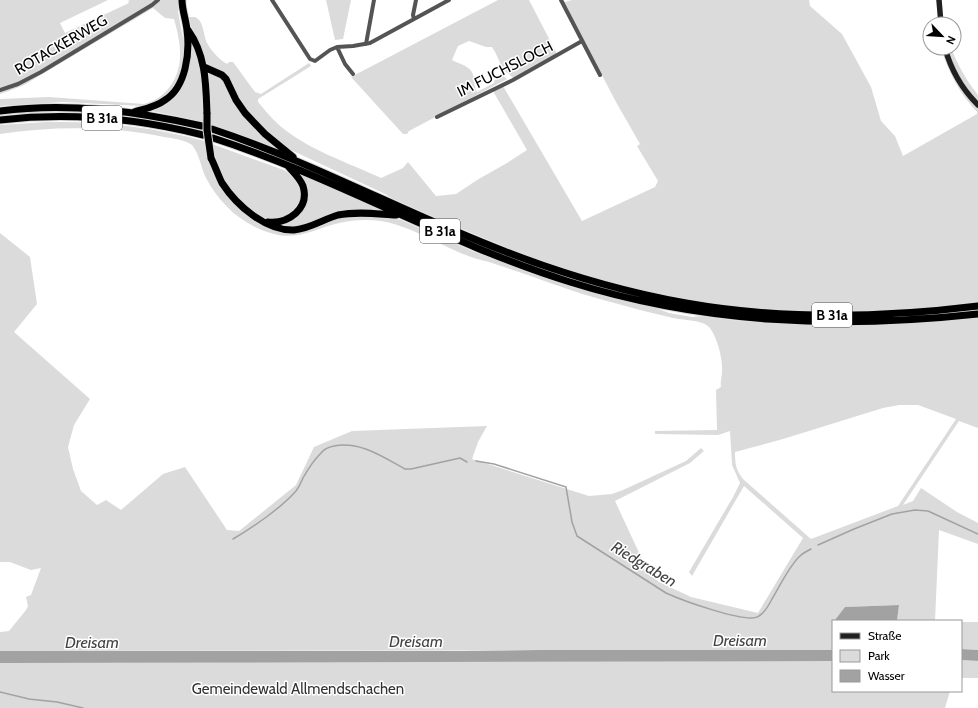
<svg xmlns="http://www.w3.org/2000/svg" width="978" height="708" font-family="Cabin,sans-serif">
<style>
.green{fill:#dbdbdb;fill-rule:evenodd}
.water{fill:#a2a2a2}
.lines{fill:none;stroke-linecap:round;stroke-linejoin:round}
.stream{stroke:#a2a2a2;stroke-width:1.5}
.highway-casing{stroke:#dbdbdb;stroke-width:9}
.street{stroke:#545454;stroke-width:4}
.secondary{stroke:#212121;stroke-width:5.5}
.highway{stroke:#000;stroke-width:7}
.highway-bridge-casing{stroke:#dbdbdb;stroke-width:9;stroke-linecap:butt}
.highway-bridge{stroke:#000;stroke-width:7}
.labels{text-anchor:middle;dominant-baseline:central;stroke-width:3;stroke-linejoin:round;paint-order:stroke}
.shield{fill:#fff;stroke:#4c4c4c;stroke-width:1}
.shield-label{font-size:14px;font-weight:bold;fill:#000}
.street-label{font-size:15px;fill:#000;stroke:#fff}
.park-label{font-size:15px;fill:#323232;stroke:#fff}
.water-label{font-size:16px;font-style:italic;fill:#434343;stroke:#fff}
</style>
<rect width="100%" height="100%" fill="#fff"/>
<path class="green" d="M0 0H108L60 23 65 33 129 3 128 1 130 0H180L178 12 185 49 180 78 165 98 148 105 141 106 63 102 0 106V99L49 97 144 104C167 99 181 76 180 53 180 41 177 30 174 19L165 18 153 8 24 85 9 91 0 94Z
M326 0H351L343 39 335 40Z
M498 0H529L557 54 513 78C510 74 506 73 503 69 499 62 497 54 492 47H486L469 41 458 46 452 60C461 65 473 66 474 79 475 84 474 86 477 92L494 83V81L501 74 507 79 409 131 407 134H403L351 77Z
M559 0H563L565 2 572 0H809L810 6 842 34 871 87 881 121 895 136 903 156 977 114V112C960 94 948 72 941 48H951C958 65 966 80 978 95V304C857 319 722 316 605 282 532 260 463 230 393 199L383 193 293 151 276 140 244 109 236 94 207 63 191 26 189 17H195C204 21 203 34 207 43 212 52 219 59 227 64L229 62H233L255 92 261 94 309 63 311 66 258 99V102C265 110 271 118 279 125 308 150 347 162 381 178L403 168 408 162 436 196 456 194 477 180 507 163 527 150 493 91 503 86 582 221 655 187 658 181 637 146 640 144 616 102 583 39 580 40Z
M189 48H194L203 77 204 122 147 110 174 96Z
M207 71 222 77 229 91 281 150 210 124Z
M47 122C101 121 153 127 205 141L211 164 233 202 284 231 349 215 390 217 401 220 472 251 566 284 623 300 656 308 669 313 692 317 702 316 739 321 807 325H858L918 322 978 317V428L959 421 903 505 913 501 921 488 957 512 978 523V544L939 530 935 621H897L899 605 845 607 836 620 845 621H833V650L0 651V632L9 631 26 610 28 606 26 597 31 595 41 568 31 570 10 562H0V233L30 257 37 304 14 332 90 399 74 425 68 447 73 469 81 491 97 505 106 500 121 510 163 474 185 467 227 530 239 531 296 485 314 447 352 431 487 426 478 442 472 459 589 496 612 494 623 490 686 461 701 448 704 451 690 463 615 501 648 572 659 582 691 597 758 613 803 538 744 486 692 576 689 572 733 497 740 483 732 465 730 431 718 435 655 434V431L717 430 716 390 721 387C720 381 722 377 722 371 723 359 717 336 709 327 703 320 682 320 673 318 651 313 629 307 607 301 569 291 533 276 495 264 487 261 479 260 471 257 443 247 409 225 381 221 366 219 350 220 335 224 314 230 296 240 274 234 243 226 219 204 205 176 201 167 199 153 192 145 185 140 172 138 164 137 109 126 55 126 0 134V125ZM899 405H918L956 419 898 506 811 539 744 480C736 471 735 464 735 452L783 439 883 408Z
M212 144 284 170C296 178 307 194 296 208 294 210 292 214 290 215 288 216 284 217 281 218 278 218 275 220 272 220 265 220 258 215 253 211 228 192 219 174 212 144Z
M294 171 386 212 372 210 294 227H283L277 224 283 223 305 200Z
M961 622H978V650L961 649Z
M767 660 833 661V691H950L945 708H0V663Z
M961 660 978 661V678H961Z"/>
<path class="water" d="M899 605 897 621 835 620 845 607Z
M961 649 978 650V661L961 660Z
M540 650H833V661L0 663V651H465Z"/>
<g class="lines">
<path class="stream" d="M476 461 494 464 566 487 572 522 577 536 666 593C679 599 748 625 759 616 764 613 769 605 772 599 780 586 789 566 800 556 803 553 807 551 811 549
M233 539C252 528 281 508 296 491 299 487 301 483 303 478 308 469 314 460 321 453 324 449 329 447 334 446 360 441 383 457 405 469H411L460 458 467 462
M818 545 854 529 892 514 915 510 928 511 978 534
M0 692 29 699 57 702 83 708"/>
<defs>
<path id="highway" d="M188 30C206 55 206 85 207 114
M204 67 222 75 226 79 236 100 245 113 265 134 293 157
M0 111C68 102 135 111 202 126
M134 112C144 109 156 107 165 100 186 87 190 53 187 30 186 20 182 10 182 0
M0 120C69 112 136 118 203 135
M212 129C312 162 405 213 504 251 563 274 624 292 686 303 782 320 881 318 978 306
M213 138C335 177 447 244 570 282 704 324 839 329 978 314
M211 158C215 166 218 175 222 183 237 206 266 231 294 230 309 229 324 219 338 215 358 211 377 214 396 215
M268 222C288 224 310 209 303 186 300 178 293 172 288 166"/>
</defs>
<use href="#highway" class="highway-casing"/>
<path class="street" d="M272 0 310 59 315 61 330 50 337 47 353 46 370 43 449 0
M561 0 600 75
M414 19 413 15 416 0
M366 44 374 0
M337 47 345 64 353 74
M0 90 18 84 41 72 152 5 158 0
M437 117 513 80 582 41"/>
<path class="secondary" d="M939 0 941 24
M945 48C951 70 962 89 978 105"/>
<use href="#highway" class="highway"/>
<defs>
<path id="highway-bridge" d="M207 114V130L211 158"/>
</defs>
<use href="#highway-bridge" class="highway-bridge-casing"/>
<use href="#highway-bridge" class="highway-bridge"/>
</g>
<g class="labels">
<g class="shield">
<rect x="82" y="106" width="40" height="24" rx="3"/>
<rect x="420" y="219" width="40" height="24" rx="3"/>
<rect x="812" y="303" width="40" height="24" rx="3"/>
</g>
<g class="shield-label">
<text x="102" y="118">B 31a</text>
<text x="440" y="231">B 31a</text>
<text x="832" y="315">B 31a</text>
</g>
<g class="street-label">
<text transform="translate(61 45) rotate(-30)">ROTACKERWEG</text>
<text transform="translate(505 69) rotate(-27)">IM FUCHSLOCH</text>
</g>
<g class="park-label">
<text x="298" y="689">Gemeindewald Allmendschachen</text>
</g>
<g class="water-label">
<text transform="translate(644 564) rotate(31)">Riedgraben</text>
<text x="740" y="640">Dreisam</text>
<text x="416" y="641">Dreisam</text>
<text x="92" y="642">Dreisam</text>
</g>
</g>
<rect x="832" y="620" width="130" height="72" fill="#ffffff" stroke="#999999"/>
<rect x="840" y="633" width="20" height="6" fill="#212121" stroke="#999999"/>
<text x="868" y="640" font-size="12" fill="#000000">Straße</text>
<rect x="840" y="650" width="20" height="12" fill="#dbdbdb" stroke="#999999"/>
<text x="868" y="660" font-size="12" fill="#000000">Park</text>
<rect x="840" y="670" width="20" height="12" fill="#a2a2a2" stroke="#999999"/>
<text x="868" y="680" font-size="12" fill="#000000">Wasser</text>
<g transform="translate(942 36) rotate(115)"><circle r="19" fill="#ffffff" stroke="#999999"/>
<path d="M0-3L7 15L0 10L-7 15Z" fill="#000000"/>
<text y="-6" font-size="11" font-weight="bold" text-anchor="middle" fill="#000000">N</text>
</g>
</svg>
